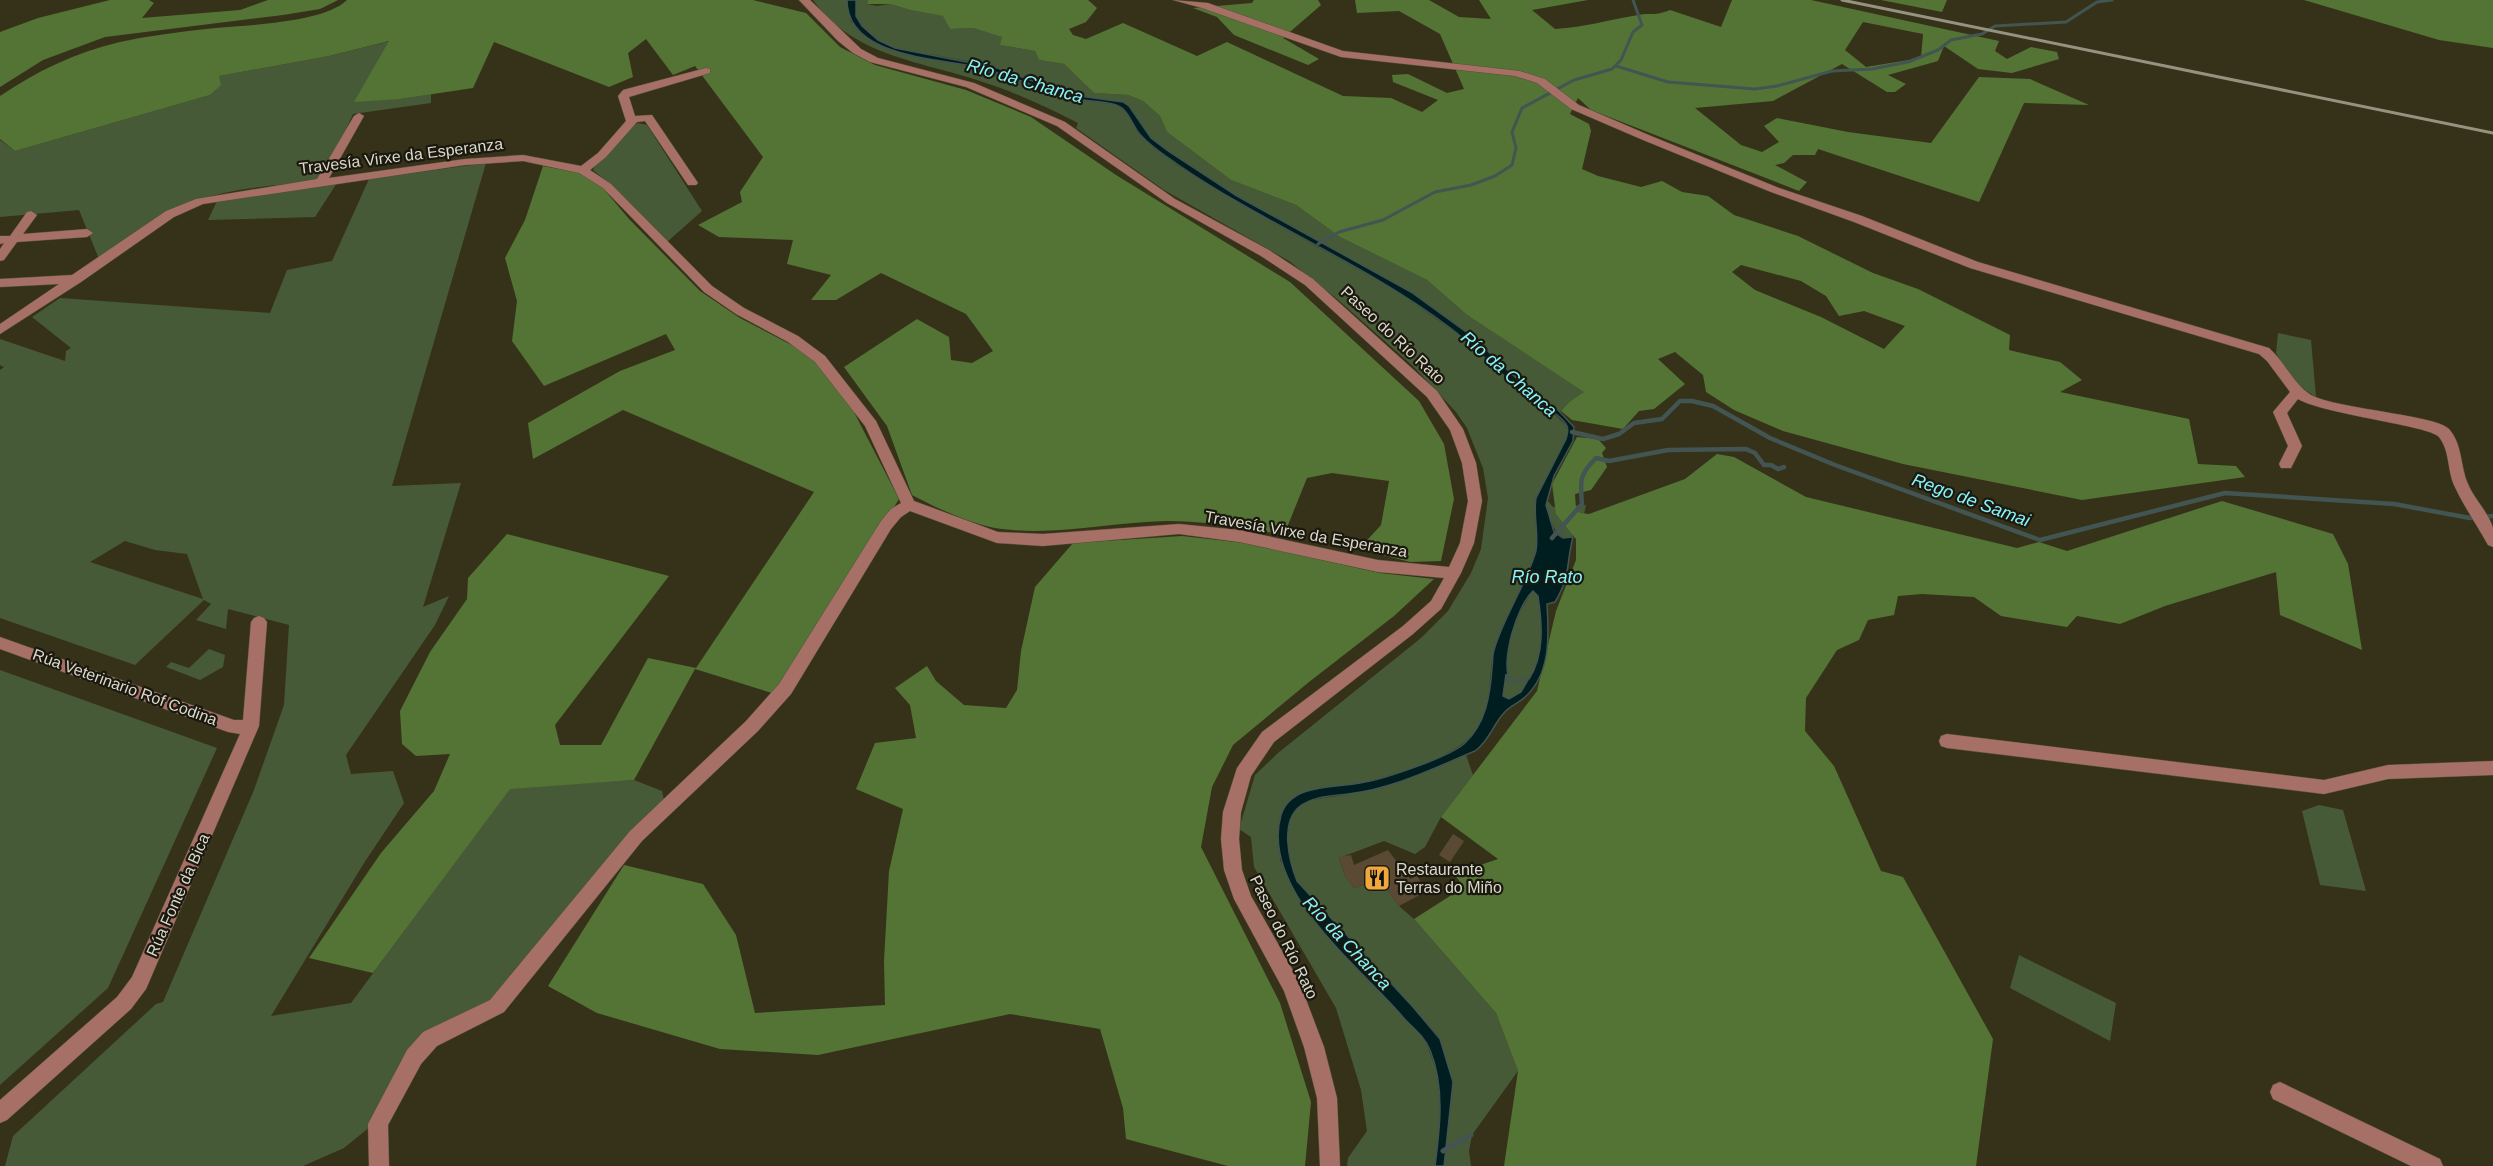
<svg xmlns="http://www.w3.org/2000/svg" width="2493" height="1166" font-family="Arial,sans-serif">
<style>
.green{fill:#475a37;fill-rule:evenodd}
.forest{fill:#547435;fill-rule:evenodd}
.water{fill:#001d1f;stroke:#425552;stroke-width:1.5;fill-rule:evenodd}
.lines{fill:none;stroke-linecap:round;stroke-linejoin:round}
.stream-far2{stroke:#425552;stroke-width:3}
.stream-far1{stroke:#425552;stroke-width:4.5}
.stream{stroke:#425552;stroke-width:5}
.building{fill:#5a4a34}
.minor-casing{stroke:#545039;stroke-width:1}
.minor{fill:#a67066;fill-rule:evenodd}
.rail{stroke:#95927f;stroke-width:3}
.labels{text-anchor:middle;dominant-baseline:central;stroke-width:4.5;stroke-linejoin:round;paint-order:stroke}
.street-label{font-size:16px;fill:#dbd9ca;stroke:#1b190f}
.poi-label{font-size:16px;fill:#dbd9ca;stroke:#1b190f;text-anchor:start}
.water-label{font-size:18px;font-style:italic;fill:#85f4fb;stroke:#1b190f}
</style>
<rect width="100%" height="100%" fill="#363219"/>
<path class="green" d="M813 0H847L851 22 888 49 999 73 1032 86 1072 98 1117 105 1127 113 1147 141 1177 165 1262 216 1392 288 1471 343 1528 397 1555 415 1566 425 1568 432 1566 439 1536 498C1533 516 1539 533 1536 550 1526 585 1503 616 1494 651 1488 675 1492 700 1481 723 1459 768 1343 787 1296 797L1280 860 1313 918 1331 941 1424 1037 1436 1069 1440 1099V1133L1435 1166H1347L1348 1158 1367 1131 1361 1090 1336 1008 1254 867 1251 837 1239 829 1255 775 1278 753 1421 638 1448 611 1471 573 1481 549 1488 498 1483 468 1467 428 1456 412 1413 366 1337 299 1289 261 1164 190 1076 128 1078 123C1045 106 1012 91 977 80 918 61 852 55 813 0Z
M856 0H868L867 4 877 6 890 4 910 10 944 16 950 29 973 28 1003 37 1001 45 1035 51 1039 60 1064 64 1094 93 1128 95 1143 101 1160 116 1167 132 1231 180 1296 205 1340 237 1427 280 1467 315 1585 392 1569 402 1560 412 1534 395 1474 337 1411 292 1237 196 1168 151 1151 138 1123 102 1072 95 978 63 895 48 878 40 862 26 856 17Z
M390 41 400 99 431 94V103L353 114 337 149 316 181C275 186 228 187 189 204 161 216 126 243 99 259L79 210 0 217V140L15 151 210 95 219 76 329 56Z
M638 123 647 125 702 211 667 242 616 189 593 170 596 163 630 127Z
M486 163 392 486 461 483 423 607 449 596 435 625 346 755 351 774 393 771 404 803 364 863 271 1016 351 1003 510 788 634 780 662 791 664 800 504 994 427 1034 400 1062 371 1126 344 1148 303 1166H5L13 1136 156 1004 163 1002 254 790 284 705 289 625 228 609 226 629 196 620 211 604 204 600 135 665 0 618V370L4 367 0 365V339L65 361 66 351 71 348 32 317 60 298 270 313 287 270 332 261 369 179ZM125 541 155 550 187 554 203 599 90 562Z
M337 183 315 217 208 220 218 199Z
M2278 333 2311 340 2316 397 2294 383 2276 353Z
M1547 500 1553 507 1586 505C1583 519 1580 539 1563 538 1554 533 1545 510 1547 500Z
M1532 591 1538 596C1543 628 1545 684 1509 699L1503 696 1509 639 1520 612Z
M209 649 225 655 223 667 200 680 166 667 171 662 189 668Z
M0 670 217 748 108 988 0 1085Z
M1466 755 1473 775 1441 817 1425 847 1415 854 1384 841 1339 858 1345 876 1354 888 1380 879 1399 906 1414 919 1496 1013 1518 1071 1472 1135 1469 1151 1471 1166H1444L1453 1082 1440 1039 1413 1007 1297 881C1289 861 1280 824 1299 807 1310 798 1326 798 1339 796 1384 789 1424 773 1466 755Z
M2319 805 2343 810 2366 891 2320 885 2302 811Z
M2019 955 2116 1003 2110 1041 2010 988Z"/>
<path class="forest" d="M110 0H149L154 3 142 18 240 10 268 0H338L320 9 283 15 105 37 43 60 0 87V32L38 18Z
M347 0H753L806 13 840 47 875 65 966 90 1031 117 1116 175 1290 282 1419 401 1444 444 1454 499 1441 561 1410 562 1359 549 1381 525 1389 481 1332 473 1307 478 1284 535C1245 528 1206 521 1166 521 1111 522 1057 536 1002 529 975 526 936 508 912 495L887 426 844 367 917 319 949 337 951 360 972 363 993 351 966 314 881 273 836 300H811L831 275 787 264 793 240 719 237 698 225 742 202 740 192 763 157 695 66 673 75 646 39 628 53 633 77 609 87 494 42 473 88 400 99 354 102 389 41 329 56 219 76 221 85 210 95 15 151 0 139V96C37 71 76 52 120 42 148 36 177 32 206 29 240 25 323 24 347 0Z
M868 0H1088L1097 8 1086 22 1069 29 1073 35 1086 39 1123 23 1197 56 1227 42 1343 96 1391 98 1422 112 1438 100 1393 82 1392 75 1408 74 1447 93 1464 89 1440 34 1399 11 1357 13 1355 0H1429L1459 17 1491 19 1479 0H1588L1532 10 1555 29C1586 27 1608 20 1638 15 1652 12 1653 17 1670 10L1721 27 1732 0H1811L1999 41 1995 51 2007 59 2031 47 2057 52 2059 59 2012 73 1978 69 1944 46 1938 61 1888 75 1906 84 1895 92H1887L1842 64 1773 101 1695 108 1741 145 1762 152 1779 142 1764 126 1777 118 1848 132 1931 143 1979 77 2030 79 2089 105 2024 103 1979 202 1818 149 1815 155H1793L1784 163 1775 165 1807 182 1799 191 1591 110 1578 98 1570 114 1589 124 1591 131 1582 169 1598 176 1641 187 1662 181 1682 192 1708 196 1734 215 1798 236 1873 273 1918 289 2010 335 2009 350 2060 362 2082 380 2060 392 2189 419 2198 464 2236 466 2245 477 2082 500 1903 464 1783 431 1734 410 1706 392 1703 375 1675 352 1658 359 1685 384 1654 409 1639 411 1623 429 1572 420 1561 411 1569 402 1584 392 1467 315 1427 280 1340 237 1296 205 1231 180 1167 132 1160 116 1143 101 1128 95 1094 93 1064 64 1039 60 1035 51 1000 45 1002 37 973 28 950 29 943 16 910 10 890 4H867ZM1863 22 1923 34 1921 58 1866 67 1845 50ZM1741 265 1801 281 1826 296 1839 316 1864 311 1905 326 1884 349 1821 317 1755 290 1732 272Z
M1254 0H1318L1321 5 1283 38 1319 59 1308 65 1234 35 1217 17 1193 8 1252 3Z
M1881 0H1947L1942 12Z
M2304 0H2493V48L2439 40Z
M543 166 592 175 629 219 700 291 740 318 807 353 842 389 899 499 832 610 775 694 695 669 634 780 510 789 373 973 309 958 381 853 434 791 450 754 416 756 402 744 400 711 430 652 467 599 468 578 507 534 669 576 555 725 560 745H601L648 658 696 668 814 492 623 410 533 459 528 423 620 371 675 350 666 334 544 386 512 341 517 301 505 258 525 220Z
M1577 437 1598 439 1606 448 1602 453 1607 467 1591 490 1575 494 1576 509 1580 513 1589 514 1685 479 1717 454 1734 457 1806 497 2017 548 2039 542 2067 551 2222 501 2333 534 2348 564 2362 650 2280 615 2276 572 2165 606 2120 624 2077 616 2067 627 2001 616 1974 597 1922 594 1898 596 1894 615 1868 620 1859 640 1837 650 1806 698 1805 731 1834 766 1881 871 1903 877 1993 1039 1976 1166H1504L1518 1071 1496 1013 1414 919 1464 887 1454 874 1498 859 1441 817 1537 691 1556 611 1576 560V539L1556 514 1552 484Z
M1182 536 1245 543 1380 573 1434 579 1394 616 1309 682 1233 745 1212 787 1201 847 1280 1003 1311 1102 1305 1166H1228L1126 1139 1123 1108 1100 1029 1010 1014 818 1055 720 1049 597 1013 548 986 624 865 703 884 736 935 755 1013 885 1005 884 961 889 871 903 809 856 789 875 743 916 738 910 705 895 688 927 666 936 681 964 705 1006 708 1017 690 1021 651 1035 587 1073 543Z"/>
<path class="water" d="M847 0H856V16L862 26 878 40 895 48 997 68 1072 95 1123 102 1129 106 1151 138 1168 151 1237 196 1411 292 1473 337 1534 395 1558 410 1574 427 1573 441 1554 476 1546 505 1554 532 1563 538 1573 537C1566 563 1571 576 1555 602L1547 604C1549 635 1551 674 1525 697 1519 703 1509 706 1503 714 1493 725 1489 741 1475 751 1434 768 1393 789 1348 794 1333 796 1312 796 1299 807 1280 823 1289 861 1297 881L1413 1007 1440 1039 1453 1082 1444 1166H1435C1440 1128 1445 1086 1430 1050 1424 1035 1412 1028 1402 1016 1358 965 1260 890 1281 815 1291 783 1335 788 1360 783 1382 780 1450 757 1465 743 1486 723 1490 696 1492 668 1493 662 1492 656 1494 650 1504 616 1526 585 1536 551 1539 533 1533 516 1536 498L1566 439C1567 435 1569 431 1567 426 1559 412 1539 406 1527 396 1500 374 1477 348 1449 327 1364 263 1264 224 1177 164 1164 155 1148 145 1138 132 1131 122 1128 109 1116 105 1102 100 1086 102 1071 98 1039 89 1009 74 976 67 936 58 847 57 847 0ZM1533 591 1538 596C1542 622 1545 655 1529 679L1510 681C1500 662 1517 605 1533 591ZM1506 674 1509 682 1528 680 1521 692 1509 699 1503 696Z"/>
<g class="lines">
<path class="stream-far2" d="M1616 66 1668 82 1755 89 1777 86 1832 71 1872 69 1908 62 1938 50 1951 40 1982 34 1995 26 2066 22 2097 2 2112 0
M1318 244 1339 232 1383 220 1435 192 1471 185 1495 176 1512 165 1516 148 1512 132 1522 108 1574 80 1612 69 1621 60 1633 32 1642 25 1633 0"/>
<path class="stream-far1" d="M1572 432 1603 439 1619 434 1634 423 1662 419 1680 401H1692L1713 406 1770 438 1835 465 2040 540 2225 493 2394 504 2470 518 2493 516
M1552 538 1582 504C1580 481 1579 475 1596 458L1609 461 1668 450 1746 449 1755 453 1764 465H1771L1778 469 1784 467"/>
<path class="stream" d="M1443 1151 1471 1135"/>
</g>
<path class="building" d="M1453 834 1464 841 1450 862 1439 855Z
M1388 850 1410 879 1417 876 1427 891 1399 906 1380 879 1354 888 1345 876 1339 857 1351 855 1354 865Z"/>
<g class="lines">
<defs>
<path id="minor" d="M799 0H810L861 49 878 58 974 83 1065 122 1175 199 1269 250 1313 279 1437 391 1463 429 1476 463 1482 501 1474 543 1461 573 1441 609 1413 634 1274 742 1251 776 1241 812 1239 839 1242 870 1251 896 1299 981 1324 1047 1337 1098 1340 1166H1320L1317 1098 1304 1047 1284 991 1234 899 1224 870 1221 839 1223 812 1237 768 1262 732 1403 626 1431 601 1444 578 1378 572 1239 542 1179 534 1043 546 997 543 910 511 901 517 891 529 791 694 758 731 642 841 504 1012 437 1046 421 1064 388 1125 389 1166H369L368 1124 407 1050 423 1032 490 1000 630 831 746 721 779 684 881 521 891 509 901 503 865 426 815 362 788 342 736 314 704 292 603 188 579 173 523 161 465 165 203 204 174 217 81 282 0 334V324L59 284 0 287V279L72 275 166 211 196 199 317 179 354 116 359 113 364 116 329 178 465 159 523 155 581 166 598 153 626 121 618 96 623 90 706 68 710 69V73L629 97 635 116 652 115 698 183 696 185H688L645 121 637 122 606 157 590 170 611 184 712 286 744 308 798 336 825 356 876 421 914 501 998 532 1043 534 1179 524 1239 530 1378 560 1449 567 1460 543 1468 501 1462 463 1450 430 1427 397 1305 285 1261 256 1167 203 1057 126 966 87 870 62 853 53 838 41Z
M1173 0 1208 3 1343 51 1520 71 1545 79 1579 105 1651 136 1779 188 1862 216 1978 262 2269 348C2285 362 2293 384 2311 395 2337 409 2436 415 2449 429 2463 445 2460 466 2468 484 2474 499 2489 513 2493 528 2493 533 2493 541 2493 547L2488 545C2477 525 2463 505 2454 485 2447 469 2450 451 2439 437 2431 426 2323 414 2298 399L2287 413 2302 446 2291 468H2281L2279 464 2288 446 2273 412 2290 392 2267 361 2259 354 1970 268 1854 222 1771 192 1643 140 1571 109 1537 83 1515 76 1341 57 1202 8Z
M31 211 37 215 23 234 87 229 93 233 87 237 17 242 4 260 0 261V249L4 243 0 244V236H10L27 212Z
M259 616 264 618 267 622 259 726 146 989 131 1009 7 1120 0 1123V1100L117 997 132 977 240 734 228 732 0 649V637L234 720H243L251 622 254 618Z
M1947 734 2324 780 2388 765 2493 761V775L2388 779 2324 794 1947 748 1941 746 1939 741 1941 736Z
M2280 1082 2440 1159 2443 1166H2411L2273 1099 2270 1092 2273 1085Z"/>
</defs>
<use href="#minor" class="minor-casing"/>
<use href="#minor" class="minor"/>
<path class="rail" d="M1842 0 2493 133"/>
</g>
<defs>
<symbol id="restaurant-square" viewBox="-11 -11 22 22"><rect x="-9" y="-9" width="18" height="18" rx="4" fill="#efa73e" stroke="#1b190f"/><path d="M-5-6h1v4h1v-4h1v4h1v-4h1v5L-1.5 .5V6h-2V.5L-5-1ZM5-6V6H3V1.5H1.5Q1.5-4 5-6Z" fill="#111"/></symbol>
</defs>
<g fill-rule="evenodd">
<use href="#restaurant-square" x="1362" y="863" width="30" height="30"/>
</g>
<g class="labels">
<g class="street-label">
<text transform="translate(401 156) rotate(-7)">Travesía Virxe da Esperanza</text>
<text transform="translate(1393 335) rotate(43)">Paseo do Río Rato</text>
<text transform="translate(1306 534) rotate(10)">Travesía Virxe da Esperanza</text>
<text transform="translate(125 687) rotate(20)">Rúa Veterinario Rof Codina</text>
<text transform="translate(178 895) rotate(-66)">Rúa Fonte da Bica</text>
<text transform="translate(1284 937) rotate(64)">Paseo do Río Rato</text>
</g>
<g class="poi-label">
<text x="1396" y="869">Restaurante<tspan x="1396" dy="18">Terras do Miño</tspan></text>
</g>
<g class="water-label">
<text transform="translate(1025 81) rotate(16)">Río da Chanca</text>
<text transform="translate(1509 374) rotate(41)">Río da Chanca</text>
<text transform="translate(1971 500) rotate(20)">Rego de Samai</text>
<text x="1547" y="577">Río Rato</text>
<text transform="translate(1347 943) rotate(47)">Río da Chanca</text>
</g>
</g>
</svg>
